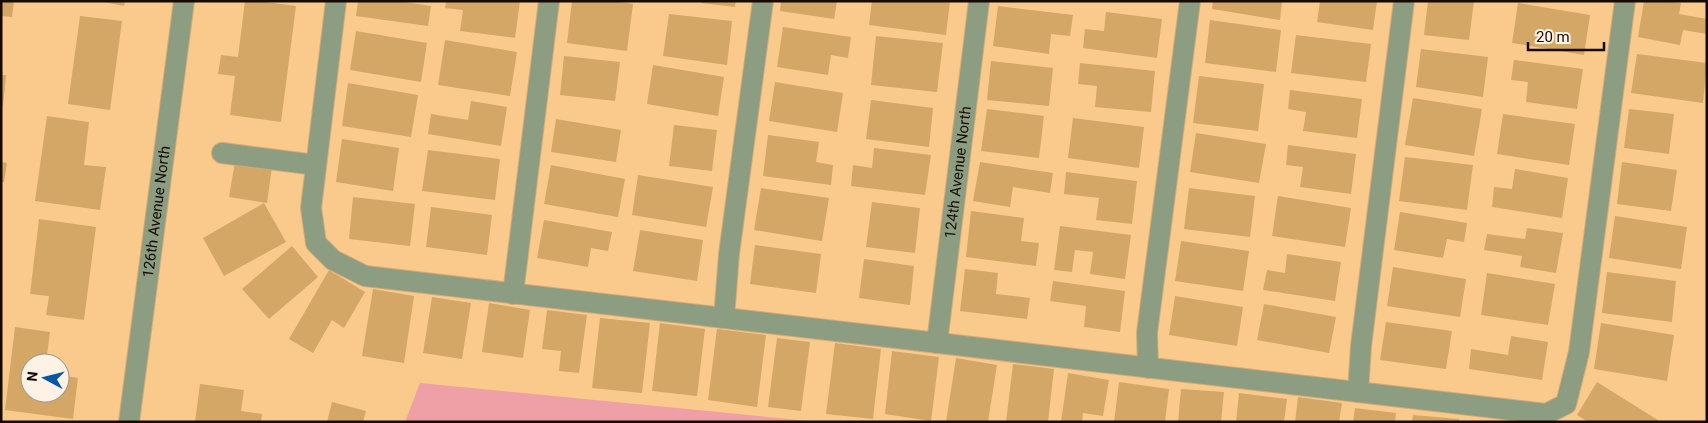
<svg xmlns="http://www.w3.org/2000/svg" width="1708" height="423" font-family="Roboto,sans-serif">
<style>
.green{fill:#eea0a6}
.building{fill:#d5a766}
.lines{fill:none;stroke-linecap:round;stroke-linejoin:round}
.street-casing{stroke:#d5ab75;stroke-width:22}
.street{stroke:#8c9d82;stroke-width:20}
.labels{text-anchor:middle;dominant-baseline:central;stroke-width:4.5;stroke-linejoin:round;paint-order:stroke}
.street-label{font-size:15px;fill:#160a00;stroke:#fcf3e6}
</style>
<rect width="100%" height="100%" fill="#f9ca8b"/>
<path class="green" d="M420 383 819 422H405Z"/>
<path class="building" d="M1 1H14L12 17 1 16Z
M99 1H125L124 6Z
M245 1H259L296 6 281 122 230 115 235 76 218 74 221 55 238 57Z
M358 1H398L431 6 428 26 356 16Z
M446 1H520L515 38 460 31 463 10 445 8Z
M572 1H613L633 4 627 51 567 43Z
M701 1H736L735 7 701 3Z
M781 1H837L834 19 780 11Z
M872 1H950L946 35 869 25Z
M1213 1H1282L1280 20 1212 9Z
M1320 1H1377L1373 30 1317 22Z
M1428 1H1474L1469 40 1424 35Z
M1644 1H1669L1681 3 1679 14 1707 19V34L1683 30 1680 45 1638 37Z
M1518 3 1590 15 1584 55 1512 43Z
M998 6 1073 15 1070 36 1051 34 1049 54 993 46Z
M1106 12 1162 19 1157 58 1083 48 1085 29 1104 31Z
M669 14 732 21 727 65 663 56Z
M80 16 122 21 110 110 68 104Z
M1210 20 1281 30 1276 72 1205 63Z
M783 27 851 37 848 58 831 55 828 75 777 67Z
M356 31 427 43 421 82 350 70Z
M1296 35 1371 44 1366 82 1291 73Z
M876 36 943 43 937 92 871 85Z
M445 40 517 52 510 96 438 85Z
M1421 49 1488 57 1483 97 1416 87Z
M1637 54 1707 63 1703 103 1631 93Z
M564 56 620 62 615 101 560 95Z
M1514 60 1583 69 1577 109 1526 102 1528 82 1511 80Z
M991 61 1053 68 1049 106 987 100Z
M1080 63 1155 71 1151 112 1095 107 1097 86 1078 84Z
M653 65 724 77 718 116 647 104Z
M1 75H6L3 106H1Z
M1199 76 1264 84 1258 131 1193 123Z
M775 82 843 93 837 132 769 121Z
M348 83 418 95 411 137 342 126Z
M1290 90 1362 99 1357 138 1303 131 1306 112 1288 109Z
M1413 98 1482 109 1474 156 1405 145Z
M871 100 933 108 929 147 866 139Z
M471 101 507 107 501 146 428 134 431 114 468 120Z
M987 109 1044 116 1039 158 981 151Z
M1629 109 1674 114 1669 154 1624 148Z
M1503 114 1575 124 1569 165 1497 154Z
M47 116 89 122 84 165 106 167 100 210 35 201Z
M1073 118 1144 127 1139 168 1068 158Z
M556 119 621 130 616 162 551 152Z
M674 125 717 130 712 171 669 166Z
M1196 133 1266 144 1259 183 1190 172Z
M768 135 819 142 816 162 833 165 831 185 763 176Z
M342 139 399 148 393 191 336 182Z
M1288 145 1356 154 1351 194 1300 187 1303 167 1286 165Z
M874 148 931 155 925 195 851 186 853 165 872 168Z
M428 150 500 159 495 200 422 191Z
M1405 157 1473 165 1467 210 1399 201Z
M235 161 272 167 267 203 229 197Z
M1 162 7 163 4 182H1Z
M980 162 1053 173 1050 193 1013 187 1010 207 973 201Z
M1622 162 1677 170 1671 211 1617 204Z
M551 165 625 179 618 217 544 204Z
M1515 169 1568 178 1562 218 1492 207 1494 187 1512 189Z
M1066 172 1137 181 1132 224 1096 220 1099 198 1064 194Z
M638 175 713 187 706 227 632 215Z
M761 188 829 198 822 241 754 230Z
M1189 188 1255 196 1250 237 1184 229Z
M1278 196 1351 208 1345 247 1272 236Z
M353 197 415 204 410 246 349 239Z
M872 202 920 208 915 253 866 247Z
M264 203 286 242 224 276 203 238Z
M431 207 492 215 487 255 426 247Z
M971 211 1024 218 1021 241 1039 243 1036 266 966 257Z
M1400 212 1467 223 1464 242 1447 239 1443 258 1394 250Z
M1615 216 1687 227 1681 269 1609 258Z
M39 219 96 227 84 320 46 315 49 296 30 294Z
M544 220 612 232 608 251 591 248 588 267 537 258Z
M1060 226 1131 235 1125 279 1090 274 1093 252 1075 250 1072 272 1054 270Z
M1527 228 1563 233 1556 273 1520 267 1522 256 1484 250 1487 234 1525 239Z
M640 230 703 240 697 281 633 271Z
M1181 241 1249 251 1243 291 1175 281Z
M755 245 821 254 816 293 750 284Z
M292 246 318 277 269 319 242 289Z
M1287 254 1341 262 1335 301 1263 290 1267 270 1285 273Z
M864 259 914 266 910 305 859 298Z
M1393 267 1466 279 1460 317 1387 306Z
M965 269 998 273 996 294 1030 298 1027 319 960 311Z
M329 270 365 292 344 328 332 320 313 353 289 339Z
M1607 272 1676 281 1672 322 1602 313Z
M1487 273 1555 284 1548 325 1481 315Z
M1053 281 1125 291 1120 332 1084 327 1086 306 1050 301Z
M373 289 414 296 404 363 362 356Z
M1175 296 1243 307 1237 346 1169 335Z
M432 297 471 303 462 359 423 353Z
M489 303 530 310 523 358 482 352Z
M1264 304 1336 317 1329 353 1257 340Z
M547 310 587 315 579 373 559 371 561 351 542 349Z
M600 318 650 323 642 393 592 388Z
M1386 322 1452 331 1446 369 1380 360Z
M660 323 705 329 697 396 652 391Z
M1601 323 1674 335 1667 381 1594 369Z
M15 327 50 332 46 363H30V393H60V375L78 378 73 419 5 410Z
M717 329 766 335 757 407 708 400Z
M1511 336 1548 342 1542 380 1469 369 1471 349 1508 355Z
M777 338 810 342 801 411 768 407Z
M835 343 881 349 873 419 826 414Z
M892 351 939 357 931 421 885 414Z
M956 358 997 365 988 422H946Z
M1013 364 1054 369 1048 422H1006Z
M1068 373 1109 380 1103 416 1083 413 1082 422H1061Z
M1119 382 1169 389 1165 422H1114Z
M1597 382 1661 422H1588L1577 415Z
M200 384 244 390 241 411 262 414 261 422H195Z
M1181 389 1224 392 1221 422H1178Z
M1239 393 1287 399 1284 422H1236Z
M1298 397 1342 403 1339 422H1295Z
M332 402 366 411 363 422H327Z
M1355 408 1396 413 1395 422H1353Z
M1413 415 1459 419V422H1412Z"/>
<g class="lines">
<defs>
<g id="street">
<path d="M336 1 311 208 316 243 333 260 365 276 1546 414 1566 404 1579 352 1625 1"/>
<path d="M222 153 316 165"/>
<path d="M513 294 549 1"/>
<path d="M724 318 729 254 763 1"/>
<path id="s1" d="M937 343 979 1"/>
<path d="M1148 368 1147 333 1190 1"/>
<path d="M1358 392 1361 346 1404 1"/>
<path id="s2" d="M129 422 184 1"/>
</g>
</defs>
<use href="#street" class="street-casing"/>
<use href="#street" class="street"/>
</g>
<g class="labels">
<g class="street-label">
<text stroke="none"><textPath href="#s1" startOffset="172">124th Avenue North</textPath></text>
<text stroke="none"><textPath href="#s2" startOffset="212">126th Avenue North</textPath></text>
</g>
</g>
<rect width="1708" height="423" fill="none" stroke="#160a00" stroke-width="5"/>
<g transform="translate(45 378) rotate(277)"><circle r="24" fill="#fcf3e6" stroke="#a0968a"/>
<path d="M0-4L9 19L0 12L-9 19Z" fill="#0658a6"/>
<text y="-8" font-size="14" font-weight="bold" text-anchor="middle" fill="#160a00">N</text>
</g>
<path d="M1528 42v8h76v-8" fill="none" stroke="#160a00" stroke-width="2.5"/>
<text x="1536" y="42" font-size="15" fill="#160a00" stroke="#fcf3e6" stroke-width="4" paint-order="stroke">20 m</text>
</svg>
